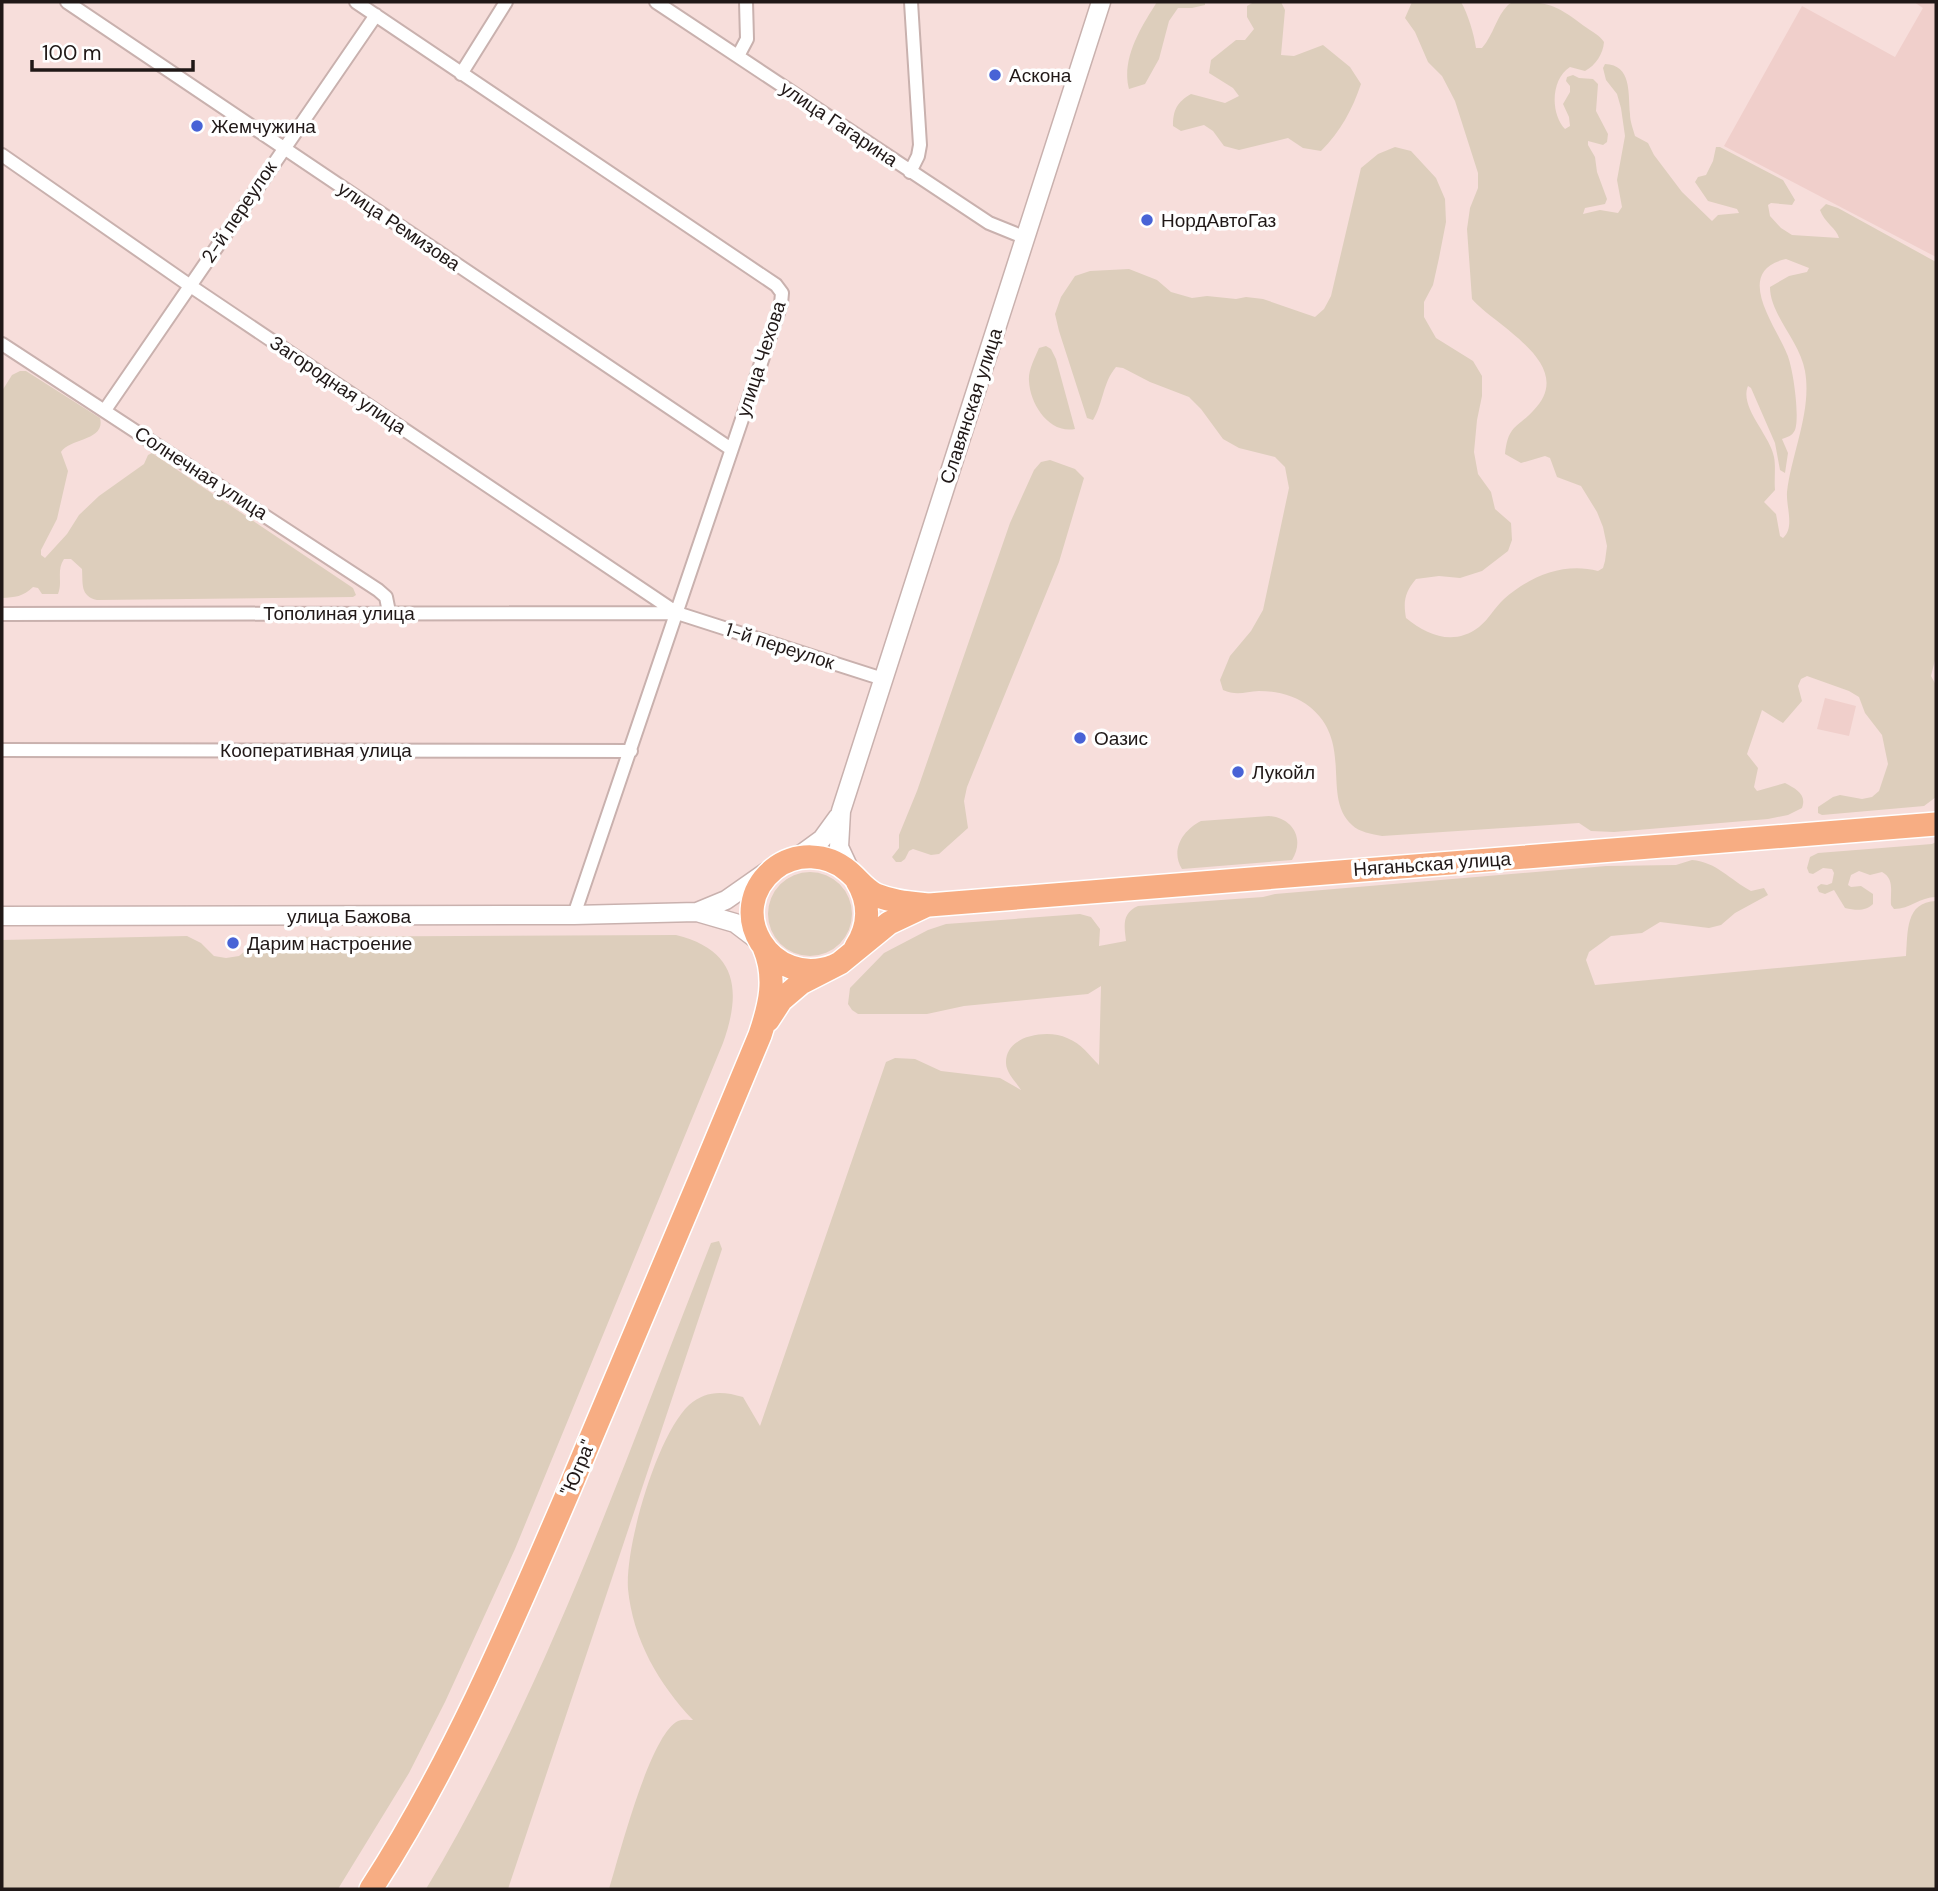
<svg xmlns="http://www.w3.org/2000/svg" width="1938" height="1891" font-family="'DM Sans',sans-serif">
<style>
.built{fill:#f0cfcb}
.green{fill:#ddcebc;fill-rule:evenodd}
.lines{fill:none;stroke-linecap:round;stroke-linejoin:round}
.street-casing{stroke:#c9b1ae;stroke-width:16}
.secondary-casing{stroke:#c9b1ae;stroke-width:21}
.highway-casing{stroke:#fff;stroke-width:26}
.street{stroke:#fff;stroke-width:12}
.secondary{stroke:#fff;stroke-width:18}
.highway{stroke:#f7ad83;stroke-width:23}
.poi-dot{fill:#4863d6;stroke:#fff;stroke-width:2.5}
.labels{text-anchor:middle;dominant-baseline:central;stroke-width:7;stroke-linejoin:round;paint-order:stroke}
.poi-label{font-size:19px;fill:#201817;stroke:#fff;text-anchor:start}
.street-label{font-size:19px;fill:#201817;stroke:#fff}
</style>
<rect width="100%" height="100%" fill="#f7dedb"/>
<path class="built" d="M1914 2H1936V257L1724 146 1802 6 1895 57 1923 8Z
M1825 698 1856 706 1849 736 1817 729Z"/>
<path class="green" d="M1157 2H1205V5L1192 8H1178L1169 21 1159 59 1145 84 1129 89C1121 59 1141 27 1157 2Z
M1254 2H1281L1285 10 1281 55 1294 56 1323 45 1350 67 1361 84C1352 110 1341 131 1321 151L1303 148 1288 138 1239 150 1224 146 1213 131 1204 125 1181 131 1173 126C1173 110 1177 102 1191 94L1225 103 1239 96 1233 88 1209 73 1211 60 1236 40H1245L1254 29 1247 17V6Z
M1412 2H1461C1468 14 1474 34 1476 48H1482C1494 34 1496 17 1508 5 1512 1 1517 2 1523 2 1555 2 1563 11 1587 28 1594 33 1599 35 1604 42 1603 54 1596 65 1585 71L1570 67C1551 79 1550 113 1565 129L1570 126 1569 117 1563 104 1570 92V86L1566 81 1567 77 1573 75 1579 78 1593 79 1598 84 1596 111 1608 134 1607 142 1603 145 1588 141V145L1595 157 1597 172 1607 199 1605 204 1585 208 1583 214 1600 210 1618 213 1622 207 1617 180 1625 136 1621 108 1617 94 1606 80 1603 68 1605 64C1632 65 1628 93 1630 114 1630 121 1633 129 1635 136L1648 143 1654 155 1682 192 1712 221 1718 215 1739 213 1737 209 1708 201 1695 182 1698 177 1706 175 1713 161 1716 147H1720L1783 180 1795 200 1792 205 1771 203 1768 205 1770 216 1781 228 1792 235 1839 238C1837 229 1824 222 1820 210L1826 204 1838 208 1936 262V656L1931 676 1936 685V797L1924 806 1822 815 1818 813V807L1833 797 1840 795 1862 799 1872 797 1879 791 1888 764 1882 735 1865 713 1859 697 1849 691 1807 676 1801 679 1798 686 1802 701 1783 723 1762 710 1747 754 1758 768 1754 787 1757 791 1785 783C1796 789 1807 794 1802 808L1788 815 1768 819 1614 832 1591 831 1579 823 1382 836C1372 834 1359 832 1352 825 1321 797 1354 743 1310 707 1296 696 1277 691 1259 691 1245 692 1236 696 1223 690L1220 680 1230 656 1251 631 1263 610 1289 488 1285 467 1275 457 1239 448 1223 439 1201 409 1189 397 1150 382 1123 368 1116 367C1103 382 1103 404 1093 420L1087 418 1059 331 1055 314 1061 297 1075 276 1090 271 1129 269 1157 280 1171 292 1192 298 1207 296 1236 299 1246 297 1263 299 1315 317 1324 309 1331 296 1361 168 1378 154 1395 147 1411 151 1436 178 1445 199 1446 222 1439 258 1433 285 1424 302V317L1436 338 1473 361 1482 376V396L1477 420 1474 452 1478 474 1491 492 1495 509 1511 523 1512 540 1508 551 1482 571 1460 578 1439 576 1416 579C1405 592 1403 601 1406 618 1428 636 1454 646 1479 627 1489 619 1495 607 1504 599 1530 576 1564 562 1598 571L1603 568 1605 561 1607 546 1603 527 1597 512 1581 486 1557 477 1550 458 1545 456 1521 463 1505 454C1508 425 1517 428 1533 411 1579 365 1495 326 1472 299L1467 229 1470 208 1478 188V173L1455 101 1442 76 1428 62 1415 32 1405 18ZM1786 259 1809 268 1807 272 1789 276 1770 287C1770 315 1800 341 1805 371 1812 411 1792 452 1787 492 1786 507 1795 528 1783 538L1780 536 1776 514 1764 502 1775 490C1774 479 1776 467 1774 457 1770 435 1739 407 1748 386L1751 388 1775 443 1780 470 1785 473 1788 453 1782 439C1788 437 1792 436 1795 430 1800 417 1793 367 1787 354 1776 326 1732 271 1786 259Z
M1046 346 1051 349 1056 359 1075 429C1049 434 1030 404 1029 381 1028 370 1035 358 1039 348Z
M20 371H26L100 418C106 441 70 438 61 452L68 471 57 519 41 550V555L45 558 67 534 79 515 99 496 144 464 148 455 152 453 353 588 356 595 353 597 97 600C80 596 83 584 82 569L71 559H64C56 571 63 582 58 594H42L38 588 33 587C23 597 15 597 2 598V391L12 375Z
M1050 460 1075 469 1084 478 1059 562 967 787 964 801 968 828 939 854 931 855 913 849 909 851 905 859 901 862H896L892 857 899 848V835L917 791 1010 523 1034 470 1041 462Z
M1269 816C1293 818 1305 839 1292 860L1182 869C1170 850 1183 830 1201 821Z
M1936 842V897C1920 897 1910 909 1894 909L1891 905C1890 892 1895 879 1882 872L1870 875 1859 871 1851 875 1848 885 1851 887 1861 886 1873 894V904C1865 912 1855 910 1845 908L1834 890 1825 894 1819 892 1817 887 1821 884 1827 885 1832 883 1834 873 1832 869 1823 868 1813 874 1809 873 1807 868 1810 857 1818 853 1932 844Z
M1692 860C1717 862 1730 880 1751 891L1764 888 1768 895 1735 913 1721 925 1709 928 1660 922 1642 933 1611 936 1589 952 1586 960 1595 985 1906 956C1908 932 1905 902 1936 901V1889H609C619 1857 650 1734 678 1721 682 1719 689 1720 693 1720 659 1684 633 1640 628 1589 625 1546 657 1435 689 1405 706 1390 723 1391 743 1397L760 1426 886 1062 895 1058 915 1059 941 1071 1000 1078 1021 1090C1017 1083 1006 1073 1006 1063 1005 1035 1048 1029 1067 1038 1082 1044 1089 1055 1099 1065L1101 986 1088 994 964 1006 927 1014H858L852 1010 848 1004 850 988 884 953 928 930 946 924 1080 914 1091 917 1100 929 1099 946 1126 941C1124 925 1122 913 1138 906L1263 897 1275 894 1606 866 1676 865Z
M768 914a42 42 0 1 1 84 0a42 42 0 1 1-84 0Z
M676 935C737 950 742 990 723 1043L515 1549 445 1702 409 1773 338 1889H2V940L187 936 201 943 214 956 226 958 239 956 262 937Z
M719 1241 722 1249 508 1889H426C547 1687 624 1462 711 1243Z"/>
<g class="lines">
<defs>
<path id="street" d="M67 2 731 449
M356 2 776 285 782 293 781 304 574 915
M656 2 989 223 1026 238
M738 56 747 39 746 2
M461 74 506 2
M2 155 189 285 677 613 883 679
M910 172 918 156 920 145 911 2
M2 344 378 590 386 597 389 612
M105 410 376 15
M2 614 676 613
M2 750 631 751"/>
<path id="secondary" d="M796 858 822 839 838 817
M852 875 839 847 841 811 1101 2
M697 912 726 900 766 872
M2 916 574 915 697 912 735 923 760 942"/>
<path id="highway" d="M856 947C870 926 870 902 857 881
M834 966C771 990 722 911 774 869 796 852 827 853 848 871 858 879 864 889 876 895 893 902 911 903 929 905L1936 824
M768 1020 781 1000 801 983 840 963 889 923 925 906
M371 1889C451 1766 511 1625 569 1490 633 1339 697 1187 760 1035 770 1005 777 978 764 947"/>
</defs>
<use href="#street" class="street-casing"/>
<use href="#secondary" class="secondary-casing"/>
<use href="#highway" class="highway-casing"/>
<use href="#street" class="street"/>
<use href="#secondary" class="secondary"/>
<use href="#highway" class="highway"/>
</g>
<g class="poi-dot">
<circle cx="995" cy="75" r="7"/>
<circle cx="197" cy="126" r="7"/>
<circle cx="1147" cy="220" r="7"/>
<circle cx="1080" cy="738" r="7"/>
<circle cx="1238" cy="772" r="7"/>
<circle cx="233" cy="943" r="7"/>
</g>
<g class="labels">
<g class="poi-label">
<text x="1009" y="75">Аскона</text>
<text x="211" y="126">Жемчужина</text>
<text x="1161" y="220">НордАвтоГаз</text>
<text x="1094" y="738">Оазис</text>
<text x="1252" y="772">Лукойл</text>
<text x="247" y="943">Дарим настроение</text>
</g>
<g class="street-label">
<text transform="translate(839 124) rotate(34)">улица Гагарина</text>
<text transform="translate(239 212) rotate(-56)">2-й переулок</text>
<text transform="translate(399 226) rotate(34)">улица Ремизова</text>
<text transform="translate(761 359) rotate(-72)">улица Чехова</text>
<text transform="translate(338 385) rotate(34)">Загородная улица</text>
<text transform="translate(971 406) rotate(-72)">Славянская улица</text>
<text transform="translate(201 473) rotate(33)">Солнечная улица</text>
<text x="339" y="613">Тополиная улица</text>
<text transform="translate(780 646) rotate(18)">1-й переулок</text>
<text x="316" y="750">Кооперативная улица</text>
<text transform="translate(1432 864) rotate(-4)">Няганьская улица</text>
<text x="349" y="916">улица Бажова</text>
<text transform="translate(578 1468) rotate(-67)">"Югра"</text>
</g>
</g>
<rect width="1938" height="1891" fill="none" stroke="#201817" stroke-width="7"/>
<path d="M32 60v10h161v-10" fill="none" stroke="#201817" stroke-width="3.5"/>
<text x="42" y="60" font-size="21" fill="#201817" stroke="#ffffff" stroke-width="5" paint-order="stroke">100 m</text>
</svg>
